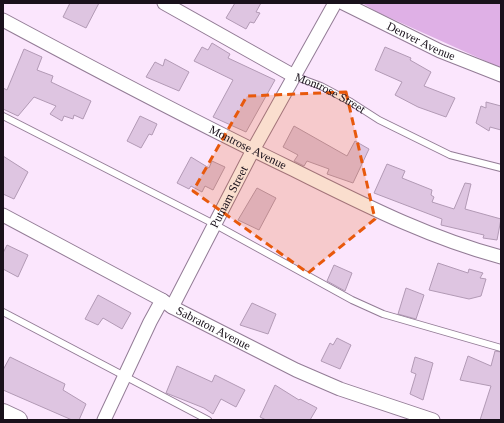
<svg xmlns="http://www.w3.org/2000/svg" width="504" height="423" font-family="Georgia,serif">
<style>
.green{fill:#dfb0e6}
.building{fill:#dec5e1;stroke:#b29ab5}
.lines{fill:none;stroke-linecap:round;stroke-linejoin:round}
.lane-casing{stroke:#937c96;stroke-width:8}
.street-casing{stroke:#937c96;stroke-width:15}
.secondary-casing{stroke:#937c96;stroke-width:20}
.lane{stroke:#fff;stroke-width:6}
.street{stroke:#fff;stroke-width:13}
.secondary{stroke:#fff;stroke-width:18}
.marked{fill:#e8590c;fill-opacity:0.2;stroke:#e8590c;stroke-width:3;stroke-dasharray:8 5;stroke-linejoin:round}
.labels{text-anchor:middle;dominant-baseline:central;stroke-width:3;stroke-linejoin:round;paint-order:stroke}
.street-label{font-size:12px;fill:#19111b;stroke:#fbe6fd}
</style>
<rect width="100%" height="100%" fill="#fbe6fd"/>
<path class="green" d="M362 3H501V68L377 12Z"/>
<path class="building" d="M70 3H99L86 28 63 17Z
M235 3H261L256 12 260 13 254 23 250 22 246 29 226 18Z
M212 43 230 54 228 58 275 80 246 132 213 117 233 80 194 61 202 47 208 50Z
M385 47 411 58 410 60 431 72 424 86 455 98 446 117 418 107 395 95 402 82 375 70Z
M24 49 42 57 37 70 53 76 51 82 91 101 83 119 74 115 73 119 64 116 62 121 50 114 56 106 34 97 18 116 3 109V88L7 90Z
M165 59 189 72 179 91 146 77 155 62 163 66Z
M486 102 501 106V130L490 127 489 131 476 123 481 106 486 108Z
M140 116 157 124 152 135 149 134 141 148 127 141Z
M294 126 347 156 355 141 369 149 353 183 327 174 329 169 307 161 304 166 294 161 298 155 283 147Z
M3 156 28 172 14 199 3 194Z
M191 157 209 168 212 161 225 167 213 190 205 186 202 192 191 186 189 189 177 183Z
M387 164 405 171 402 178 432 190 431 195 434 197 432 202 454 209 465 183 471 184 465 209 501 219 497 240 483 238 484 235 441 225 442 219 374 193Z
M257 188 276 198 259 230 238 220Z
M7 245 28 255 18 277 3 269V253Z
M438 263 468 273 469 269 483 273 480 278 486 279 481 296 469 299 429 290Z
M334 265 352 273 345 291 327 281Z
M406 288 424 295 416 319 398 314Z
M98 295 131 313 122 329 103 318 98 325 85 319Z
M252 303 276 314 268 334 240 325Z
M337 338 351 345 340 369 321 361 330 343 333 345Z
M495 351 501 352V420H480L491 386 460 380 468 356 491 366Z
M10 357 65 384 63 390 86 404 79 420H72L3 390V370Z
M415 357 433 363 423 400 410 394 416 374 411 372Z
M177 366 212 382 215 375 245 390 236 407 221 399 213 414 204 408 166 393Z
M275 385 299 400 300 399 317 408 310 420H266L260 417Z"/>
<g class="lines">
<defs>
<g id="lane">
<path id="s1" d="M294 76 321 86 351 102 379 120 450 155 501 168"/>
<path d="M3 116 214 224 352 300 383 314 501 348"/>
<path d="M3 312 208 420"/>
</g>
<g id="street">
<path d="M164 3 294 76"/>
<path id="s2" d="M343 3 440 51 501 75"/>
<path id="s3" d="M3 20C98 71 193 121 290 168 359 202 426 237 501 257"/>
<path id="s4" d="M3 215 162 300 172 307 296 370 340 389 433 420"/>
<path id="s5" d="M172 307 253 150 335 3"/>
<path d="M104 420 150 322 162 300"/>
</g>
<path id="secondary" d="M3 413 18 420"/>
</defs>
<use href="#lane" class="lane-casing"/>
<use href="#street" class="street-casing"/>
<use href="#secondary" class="secondary-casing"/>
<use href="#lane" class="lane"/>
<use href="#street" class="street"/>
<use href="#secondary" class="secondary"/>
</g>
<path class="marked" d="M346 92 375 219 308 273 193 191 247 96Z"/>
<g class="labels">
<g class="street-label">
<text stroke="none"><textPath href="#s2" startOffset="87">Denver Avenue</textPath></text>
<text stroke="none"><textPath href="#s1" startOffset="40">Montrose Street</textPath></text>
<text stroke="none"><textPath href="#s3" startOffset="276">Montrose Avenue</textPath></text>
<text stroke="none"><textPath href="#s5" startOffset="124">Putnam Street</textPath></text>
<text stroke="none"><textPath href="#s4" startOffset="239">Sabraton Avenue</textPath></text>
</g>
</g>
<rect width="504" height="423" fill="none" stroke="#19111b" stroke-width="8"/>
</svg>
